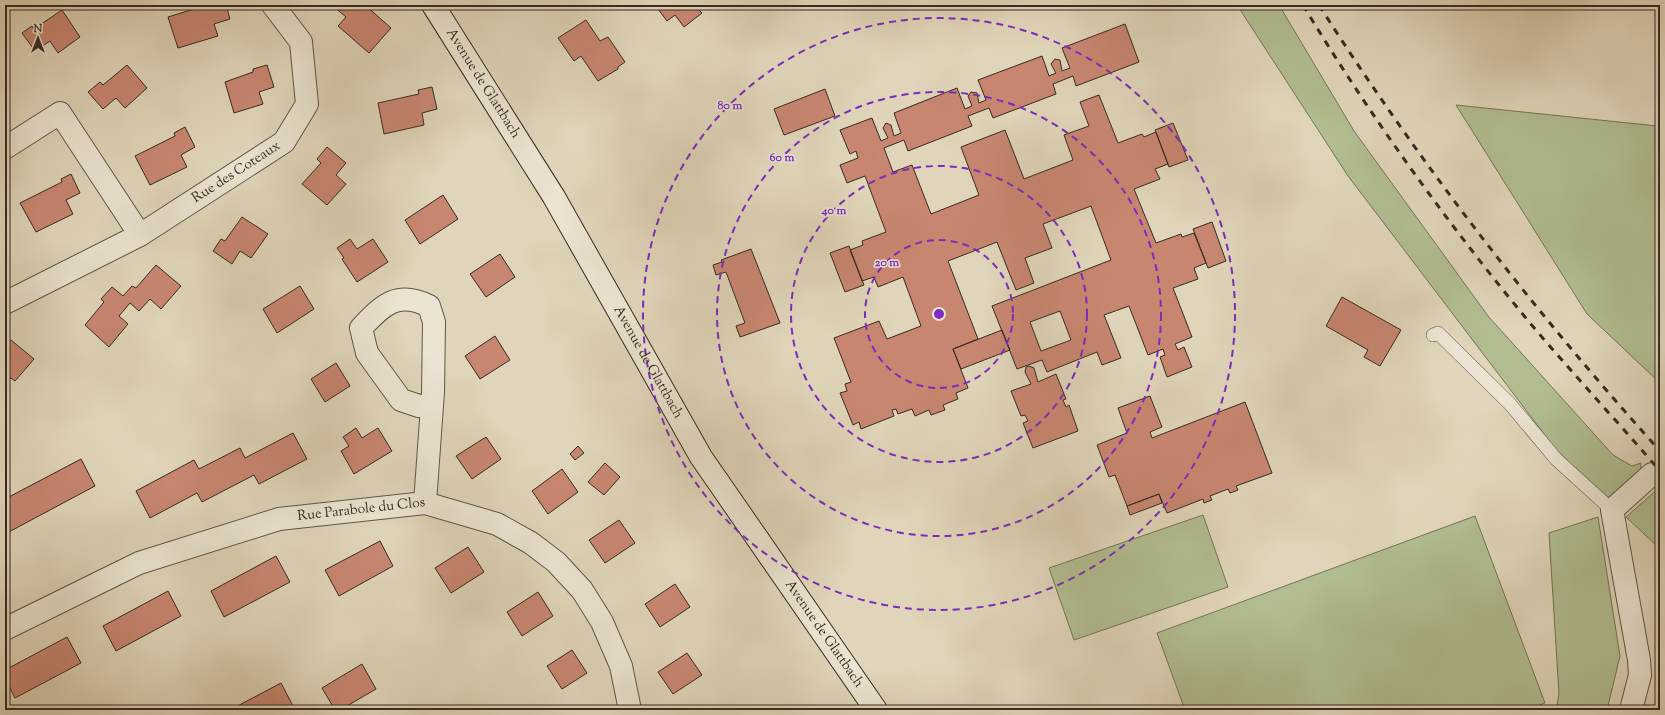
<svg xmlns="http://www.w3.org/2000/svg" width="1665" height="715" font-family="'Sorts Mill Goudy',serif">
<style>
.green{fill:#b1bd90;stroke:#747458}
.building{fill:#c88671;stroke:#362b20;fill-rule:evenodd}
.lines{fill:none;stroke-linecap:round;stroke-linejoin:round}
.lane-casing{stroke:#605646;stroke-width:14}
.street-casing{stroke:#605646;stroke-width:24}
.secondary-casing{stroke:#362b20;stroke-width:24}
.lane{stroke:#ebe4d2;stroke-width:13}
.street{stroke:#ebe4d2;stroke-width:22}
.secondary{stroke:#ebe4d2;stroke-width:22}
.rail{stroke:#362b20;stroke-width:3;stroke-dasharray:7 7;stroke-linecap:butt}
.ring{fill:none;stroke:#7b2cbf;stroke-width:2;stroke-dasharray:7 5}
.labels{text-anchor:middle;dominant-baseline:central;stroke-width:3;stroke-linejoin:round;paint-order:stroke}
.street-label{font-size:14px;fill:#362b20;stroke:#ebe4d2}
.centre{fill:#7b2cbf;stroke:#ebe4d2;stroke-width:2}
.ring-label{font-size:12px;text-anchor:middle;font-weight:bold;fill:#7b2cbf;stroke:#ebe4d2;stroke-width:3;stroke-linejoin:round;paint-order:stroke}
</style>
<rect width="100%" height="100%" fill="#e0d5ba"/>
<filter id="stains"><feTurbulence type="fractalNoise" baseFrequency=".005" numOctaves="4"/><feColorMatrix values="0 0 0 0 .2 0 0 0 0 .09 0 0 0 0 .02 0 0 0 .5 -.17"/></filter>
<radialGradient id="worn" r=".72"><stop offset=".6" stop-color="#630" stop-opacity="0"/><stop offset="1" stop-color="#630" stop-opacity=".3"/></radialGradient>
<path class="green" d="M1237 5H1279L1354 131 1488 316 1613 455 1632 466 1641 463 1640 478 1609 500 1560 455 1348 176Z
M1456 105 1657 126 1660 114V383L1587 314Z
M1660 487V549L1626 517Z
M1203 515 1228 587 1074 640 1049 568Z
M1475 516 1545 703 1527 710H1185L1157 633Z
M1598 517 1620 656 1607 710H1556L1559 694 1549 533Z"/>
<path class="building" d="M207 5H226L230 19 214 24 218 36 178 48 168 17Z
M365 5 391 28 369 53 338 26 346 17 333 6Z
M655 5H703L698 9 702 13 684 27 675 15 667 21Z
M62 10 80 37 58 53 50 41 35 51 22 33 32 26 34 29Z
M586 20 600 41 608 37 625 62 618 67V69L598 81 581 56 574 61 558 38Z
M1125 24 1139 62 1076 86 1073 76 1053 84 1056 94 993 118 989 108 968 116 972 126 908 151 904 140 884 148 893 172 912 165 931 214 979 195 961 147 1005 130 1024 179 1073 160 1064 135 1089 126 1080 102 1099 95 1118 143 1142 134 1144 137 1156 132 1168 164 1155 169 1160 179 1134 189 1156 243 1181 234 1182 237 1194 233 1206 263 1194 268 1198 279 1173 288 1192 337 1175 344 1178 350 1184 347 1192 367 1167 377 1160 357 1165 355 1163 349 1148 355 1129 306 1104 315 1121 358 1102 365 1097 352 1047 372 1042 360 1017 369 992 306 1111 260 1091 206 1043 224 1052 248 1025 258 1034 283 1016 290 997 242 948 261 978 339 953 349 968 388 956 393 958 399 943 405 945 410 931 415 929 410 915 416 912 409 898 414 896 409 892 410 894 416 861 429 859 422 853 425 840 393 847 391 845 384 851 382 834 338 879 321 887 339 921 326 903 277 878 287 874 277 862 281 850 250 863 245 862 241 886 232 865 176 847 183 840 165 858 158 856 151 850 154 840 130 872 118 881 141 888 138 883 128 886 123 891 125 894 136 901 133 894 113 957 88 965 109 972 106 968 96 971 92 977 93 979 103 986 100 978 80 1042 56 1049 76 1056 73 1051 64 1055 59 1060 60 1062 71 1070 68 1062 48ZM1060 311 1071 340 1041 351 1030 322Z
M127 65 147 88 125 108 116 98 103 109 88 92 100 82 103 85Z
M267 65 274 87 259 92 263 104 234 113 225 82 253 72V69Z
M432 87 437 109 422 113 424 125 384 134 378 103 419 94 418 90Z
M825 89 835 116 784 135 774 109Z
M1173 123 1188 160 1169 167 1155 130Z
M185 127 195 147 181 155 187 167 150 185 135 156 175 136 174 133Z
M327 147 346 163 336 175 346 184 327 205 302 184 321 163 317 159Z
M71 174 80 193 66 200 73 214 36 232 20 203 62 182 61 179Z
M443 195 458 219 420 244 405 220Z
M242 217 268 234 251 258 240 251 232 264 213 251 221 239 225 241Z
M1212 222 1226 261 1208 268 1193 229Z
M350 239 357 249 373 239 388 262 357 282 342 259 344 258 337 248Z
M849 246 864 285 845 292 830 253Z
M751 249 780 323 740 337 736 326 745 323 726 272 716 275 713 265 722 262 721 260Z
M500 254 515 277 486 297 470 274Z
M156 265 181 286 161 309 150 299 139 311 130 303 119 316 128 324 109 347 85 325 104 302 101 299 112 287 123 296 132 286 136 288Z
M300 286 314 309 277 333 263 309Z
M1342 297 1401 330 1380 366 1364 357 1368 350 1326 326Z
M1002 330 1010 350 961 369 953 349Z
M495 336 510 360 480 379 465 356Z
M11 340 34 359 15 381 5 374V346Z
M336 363 350 386 325 402 311 379Z
M1029 366 1034 368 1038 382 1056 374 1066 399 1063 400 1066 407 1069 405 1078 431 1033 448 1023 423 1028 421 1025 415 1021 416 1011 391 1031 384 1025 372 1026 367Z
M1150 396 1162 427 1150 432 1152 438 1245 402 1272 473 1236 486 1238 490 1230 493 1228 489 1210 496 1212 500 1204 503 1203 499 1167 513 1159 494 1127 506 1115 475 1109 477 1097 445 1127 433 1118 408Z
M356 428 362 438 378 428 392 451 354 474 341 451 349 446 343 437Z
M293 433 307 459 259 484 254 475 202 502 197 493 150 518 136 491 194 460 199 469 240 448 245 458Z
M486 437 501 459 472 479 456 456Z
M578 446 584 453 575 460 570 454Z
M81 459 95 486 5 534V499Z
M605 463 620 477 604 495 588 482Z
M562 469 578 492 548 514 532 491Z
M1159 494 1162 503 1130 515 1127 506Z
M619 520 635 543 605 563 589 540Z
M380 541 393 566 339 596 325 570Z
M468 547 484 572 451 593 435 568Z
M276 556 290 582 224 617 211 591Z
M675 584 690 607 660 627 645 604Z
M168 591 181 616 116 651 103 626Z
M538 592 553 616 522 636 507 612Z
M67 637 81 663 15 698 5 678V670Z
M572 650 587 673 562 689 547 666Z
M687 653 702 675 673 694 658 672Z
M362 664 376 689 340 710H335L322 688Z
M281 683 294 708 290 710H230Z"/>
<g class="lines">
<defs>
<path id="lane" d="M1433 335 1438 333 1510 404 1556 459 1612 510"/>
<g id="street">
<path d="M5 148 60 113 140 235"/>
<path id="s1" d="M5 303 140 235 284 142 307 104 301 42 273 5"/>
<path d="M425 503 433 392 434 322 429 306C397 290 383 305 361 328L367 353 401 400 419 406H431"/>
<path id="s2" d="M5 629 139 563 279 519 425 503 497 524 531 543 556 562 582 590 602 622 621 666 630 710"/>
<path d="M1631 710 1640 675 1639 660 1612 510 1652 474"/>
</g>
<g id="secondary">
<path id="s3" d="M433 5 554 197 701 457 876 710"/>
</g>
</defs>
<use href="#lane" class="lane-casing"/>
<use href="#street" class="street-casing"/>
<use href="#secondary" class="secondary-casing"/>
<use href="#lane" class="lane"/>
<use href="#street" class="street"/>
<use href="#secondary" class="secondary"/>
<path class="rail" d="M1303 5C1370 116 1447 223 1530 323 1572 373 1617 421 1660 471
M1319 5C1420 164 1534 311 1660 451"/>
</g>
<g class="ring">
<circle cx="939" cy="314" r="74"/>
<circle cx="939" cy="314" r="148"/>
<circle cx="939" cy="314" r="222"/>
<circle cx="939" cy="314" r="296"/>
</g>
<g class="labels">
<g class="street-label">
<text stroke="none"><textPath href="#s3" startOffset="93">Avenue de Glattbach</textPath></text>
<text stroke="none"><textPath href="#s1" startOffset="266">Rue des Coteaux</textPath></text>
<text stroke="none"><textPath href="#s3" startOffset="417">Avenue de Glattbach</textPath></text>
<text stroke="none"><textPath href="#s2" startOffset="379">Rue Parabole du Clos</textPath></text>
<text stroke="none"><textPath href="#s3" startOffset="741">Avenue de Glattbach</textPath></text>
</g>
</g>
<circle cx="939" cy="314" r="6" class="centre"/>
<g class="ring-label">
<text x="730" y="109">80 m</text>
<text x="782" y="161">60 m</text>
<text x="834" y="214">40 m</text>
<text x="887" y="266">20 m</text>
</g>
<rect width="1665" height="715" fill="none" stroke="#e0d5ba" stroke-width="20"/>
<rect x="6" y="6" width="1653" height="703" fill="none" stroke="#362b20" stroke-width="2"/>
<rect x="10" y="10" width="1645" height="695" fill="none" stroke="#362b20"/>
<g transform="translate(38 38)" stroke="#ebe4d2" stroke-width="3" paint-order="stroke">
<path d="M0-3L7 15L0 10L-7 15Z" fill="#362b20"/>
<text y="-6" font-size="11" font-weight="bold" text-anchor="middle" fill="#362b20">N</text>
</g>
<rect width="100%" height="100%" filter="url(#stains)"/>
<rect width="100%" height="100%" fill="url(#worn)"/>
</svg>
